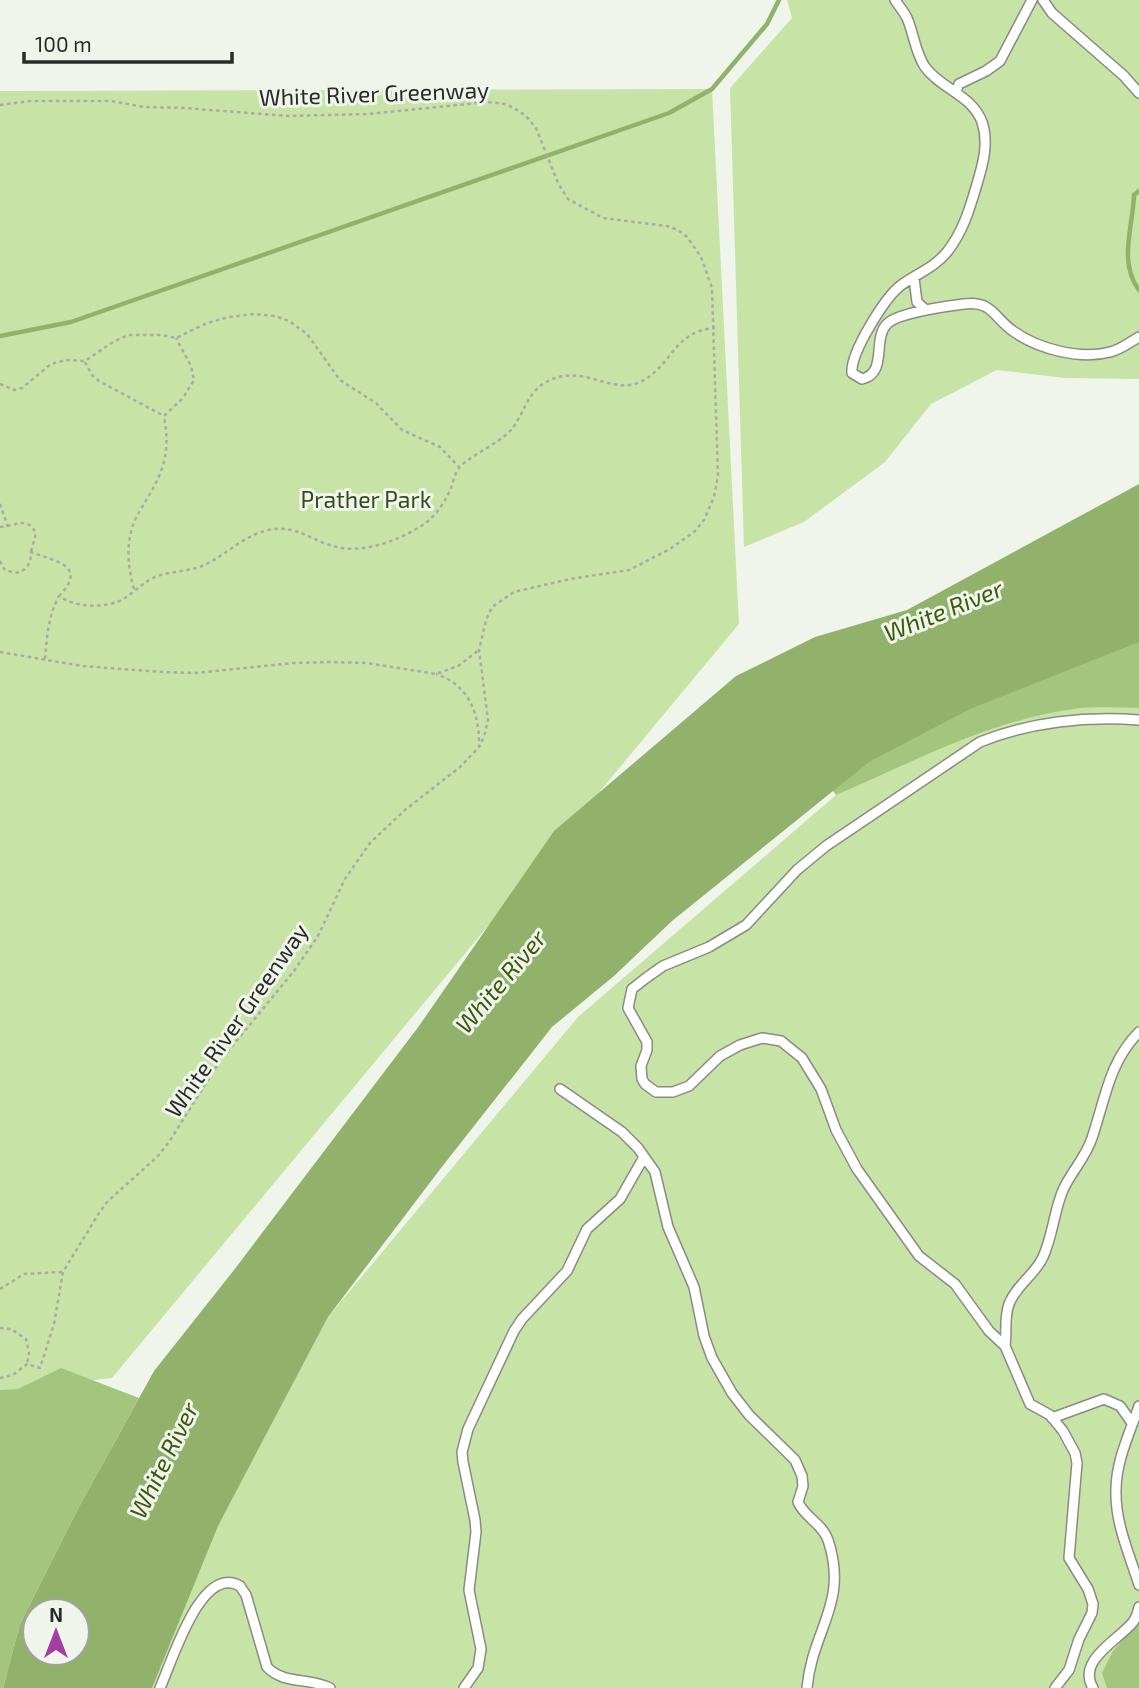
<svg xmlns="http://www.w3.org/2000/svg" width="1139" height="1688" font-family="'Exo 2',sans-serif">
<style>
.green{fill:#c7e4a6}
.forest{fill:#a4c57e}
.water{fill:#92b26c;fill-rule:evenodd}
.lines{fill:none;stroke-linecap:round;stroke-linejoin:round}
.stream{stroke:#92b26c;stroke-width:4.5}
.service-casing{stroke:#888c83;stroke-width:12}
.path{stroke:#a7aba4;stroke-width:2.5;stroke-dasharray:3.5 3.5;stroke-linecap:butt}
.service{stroke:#fff;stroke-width:9}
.labels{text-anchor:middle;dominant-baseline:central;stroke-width:6;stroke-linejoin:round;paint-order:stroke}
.street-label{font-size:23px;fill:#2a2b28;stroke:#f0f5ec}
.park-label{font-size:23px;fill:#364b18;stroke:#f0f5ec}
.water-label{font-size:24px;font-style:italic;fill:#3c5809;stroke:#f0f5ec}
</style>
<rect width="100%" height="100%" fill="#f0f5ec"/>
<path class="green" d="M787 0H1139V379L1065 378 997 370 931 404 885 462 804 522 744 547 730 88 792 18Z
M712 89 739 624 112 1378 0 1391V91Z
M1139 664V1688H148L192 1575 328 1317 578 1017 836 795 1062 689Z"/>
<path class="forest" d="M1139 597V708C1118 708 1095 706 1074 709 991 720 913 762 836 795L816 769Z
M61 1368 139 1398 80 1505 20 1624 3 1688H0V1390L18 1389Z
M1139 1620V1688H1107L1102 1673 1113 1651Z"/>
<path class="water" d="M1139 484V642L970 709 869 762 672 921 614 976 552 1027 441 1168 328 1317 218 1526 152 1688H3L20 1624 80 1505 154 1371 234 1270 419 1026 554 831 736 676 815 637 907 610ZM77 1611V1653H35V1611Z"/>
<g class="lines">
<path class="stream" d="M1139 191 1134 195C1133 227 1118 262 1139 290
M0 336 71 322 669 113 712 89 767 24 779 0"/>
<defs>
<path id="service" d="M895 0C899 6 904 12 907 18 914 34 915 52 925 67 941 89 972 95 982 122 989 143 983 164 977 184 970 208 963 232 947 252 934 268 916 274 900 286 885 298 850 353 852 373L862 379C888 373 872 339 887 324 897 313 948 306 964 304 992 300 994 318 1013 331 1038 349 1080 360 1110 352 1120 350 1130 342 1139 337
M1043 0 1052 13 1124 76 1139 93
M956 91 959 84 986 71 1000 61 1032 0
M914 278 917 302 926 310
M560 1089 622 1132 638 1148 655 1172 668 1227 694 1287 704 1336 712 1358 732 1393 749 1415 795 1460 802 1476 803 1486 798 1502C805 1518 822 1523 828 1540 849 1603 812 1630 807 1688
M1005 1346C1007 1332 1004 1317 1009 1304 1017 1284 1035 1275 1043 1257 1053 1235 1054 1211 1063 1190 1071 1172 1086 1157 1092 1138 1105 1100 1109 1062 1139 1032
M1139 1406C1130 1432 1116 1461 1116 1490 1115 1523 1129 1553 1139 1585
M1052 1418 1104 1399 1120 1406 1132 1423
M160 1688C172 1662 201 1563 240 1586L246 1595 267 1667C284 1685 309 1677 330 1688
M464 1688 478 1668 481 1649 469 1590 476 1532 475 1520 463 1462 462 1452 468 1429 514 1331 522 1319 567 1271 587 1229 620 1199 644 1157
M1055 1688 1069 1670 1079 1639 1092 1613 1093 1604 1088 1589 1069 1558 1077 1463 1075 1453 1063 1431 1050 1415 1030 1404 1005 1346 989 1331 955 1284 919 1256 857 1169 836 1130 821 1089 802 1058 781 1041 762 1038 740 1045 720 1056 689 1086 673 1092H656L645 1084 642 1079 641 1066 647 1050V1042L628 1008 632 989 646 978 663 966 709 947 746 925 797 870 826 846 980 742C1029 722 1086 716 1139 720
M1093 1688C1076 1660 1120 1639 1133 1622 1136 1618 1138 1612 1139 1607"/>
</defs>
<use href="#service" class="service-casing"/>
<path class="path" d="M0 105 30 101H111L144 107 184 108 288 116 368 114 488 102 505 104 514 108 526 116 536 128 558 183 568 199 603 218 667 226 678 230 687 237 701 257 712 288 718 476 714 497 704 520 694 532 670 549 629 570 570 579 514 592 492 607 486 620 479 650 488 720 484 737 479 747
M85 362 92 375 99 381 164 416
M0 384 14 390 22 388 51 364 66 360 85 361 113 342 128 335H162L176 338 207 323 229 317 254 314 275 316 289 321 307 334 340 380 376 403 402 430 440 447 459 467
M0 504 8 527
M0 527C16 526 27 516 36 533L31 552
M0 561 4 569 14 573C26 572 31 564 31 552 54 561 88 565 60 595
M134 589C127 564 125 538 138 514 147 498 158 483 163 465 168 448 167 433 164 416L183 398 194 380 191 366 176 338
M0 652 82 666 162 672 196 673 293 663 331 662 367 663 436 674 458 666 479 650
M45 659C47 637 48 616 59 596 75 608 108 609 125 598 135 591 144 582 155 577 170 571 187 572 202 566 221 558 237 542 256 534 295 518 309 543 342 548 367 552 398 540 418 528 434 519 444 504 451 488 453 482 455 473 459 468 466 458 498 444 510 431 523 417 526 395 543 384 581 360 610 396 640 382 672 367 673 331 715 328
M0 1289 24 1274 62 1272
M0 1328 11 1329 26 1339 29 1353 27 1364
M0 1378 13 1375 27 1364 40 1368 54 1324 63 1272 99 1213 108 1201 157 1157 169 1142 220 1061 294 971 318 936 345 879 370 843 405 810 460 767 479 747C480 714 469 685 436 674"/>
<use href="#service" class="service"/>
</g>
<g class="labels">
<g class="street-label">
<text transform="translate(374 93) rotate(-2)">White River Greenway</text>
<text transform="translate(236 1020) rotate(-55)">White River Greenway</text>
</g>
<g class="park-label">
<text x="366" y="499">Prather Park</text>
</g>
<g class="water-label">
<text transform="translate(943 610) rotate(-22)">White River</text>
<text transform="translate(500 981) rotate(-50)">White River</text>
<text transform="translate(163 1460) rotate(-64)">White River</text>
</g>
</g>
<g transform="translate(56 1632)"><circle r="33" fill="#f0f5ec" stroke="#a1a49e" stroke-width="2"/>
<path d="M0-5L12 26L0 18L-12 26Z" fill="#a53ea2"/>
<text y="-10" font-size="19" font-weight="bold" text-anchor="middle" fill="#2a2b28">N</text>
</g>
<path d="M24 52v10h208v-10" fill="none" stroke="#2a2b28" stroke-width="3.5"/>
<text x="35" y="52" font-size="21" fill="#2a2b28" stroke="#f0f5ec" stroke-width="5" paint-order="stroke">100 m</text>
</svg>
